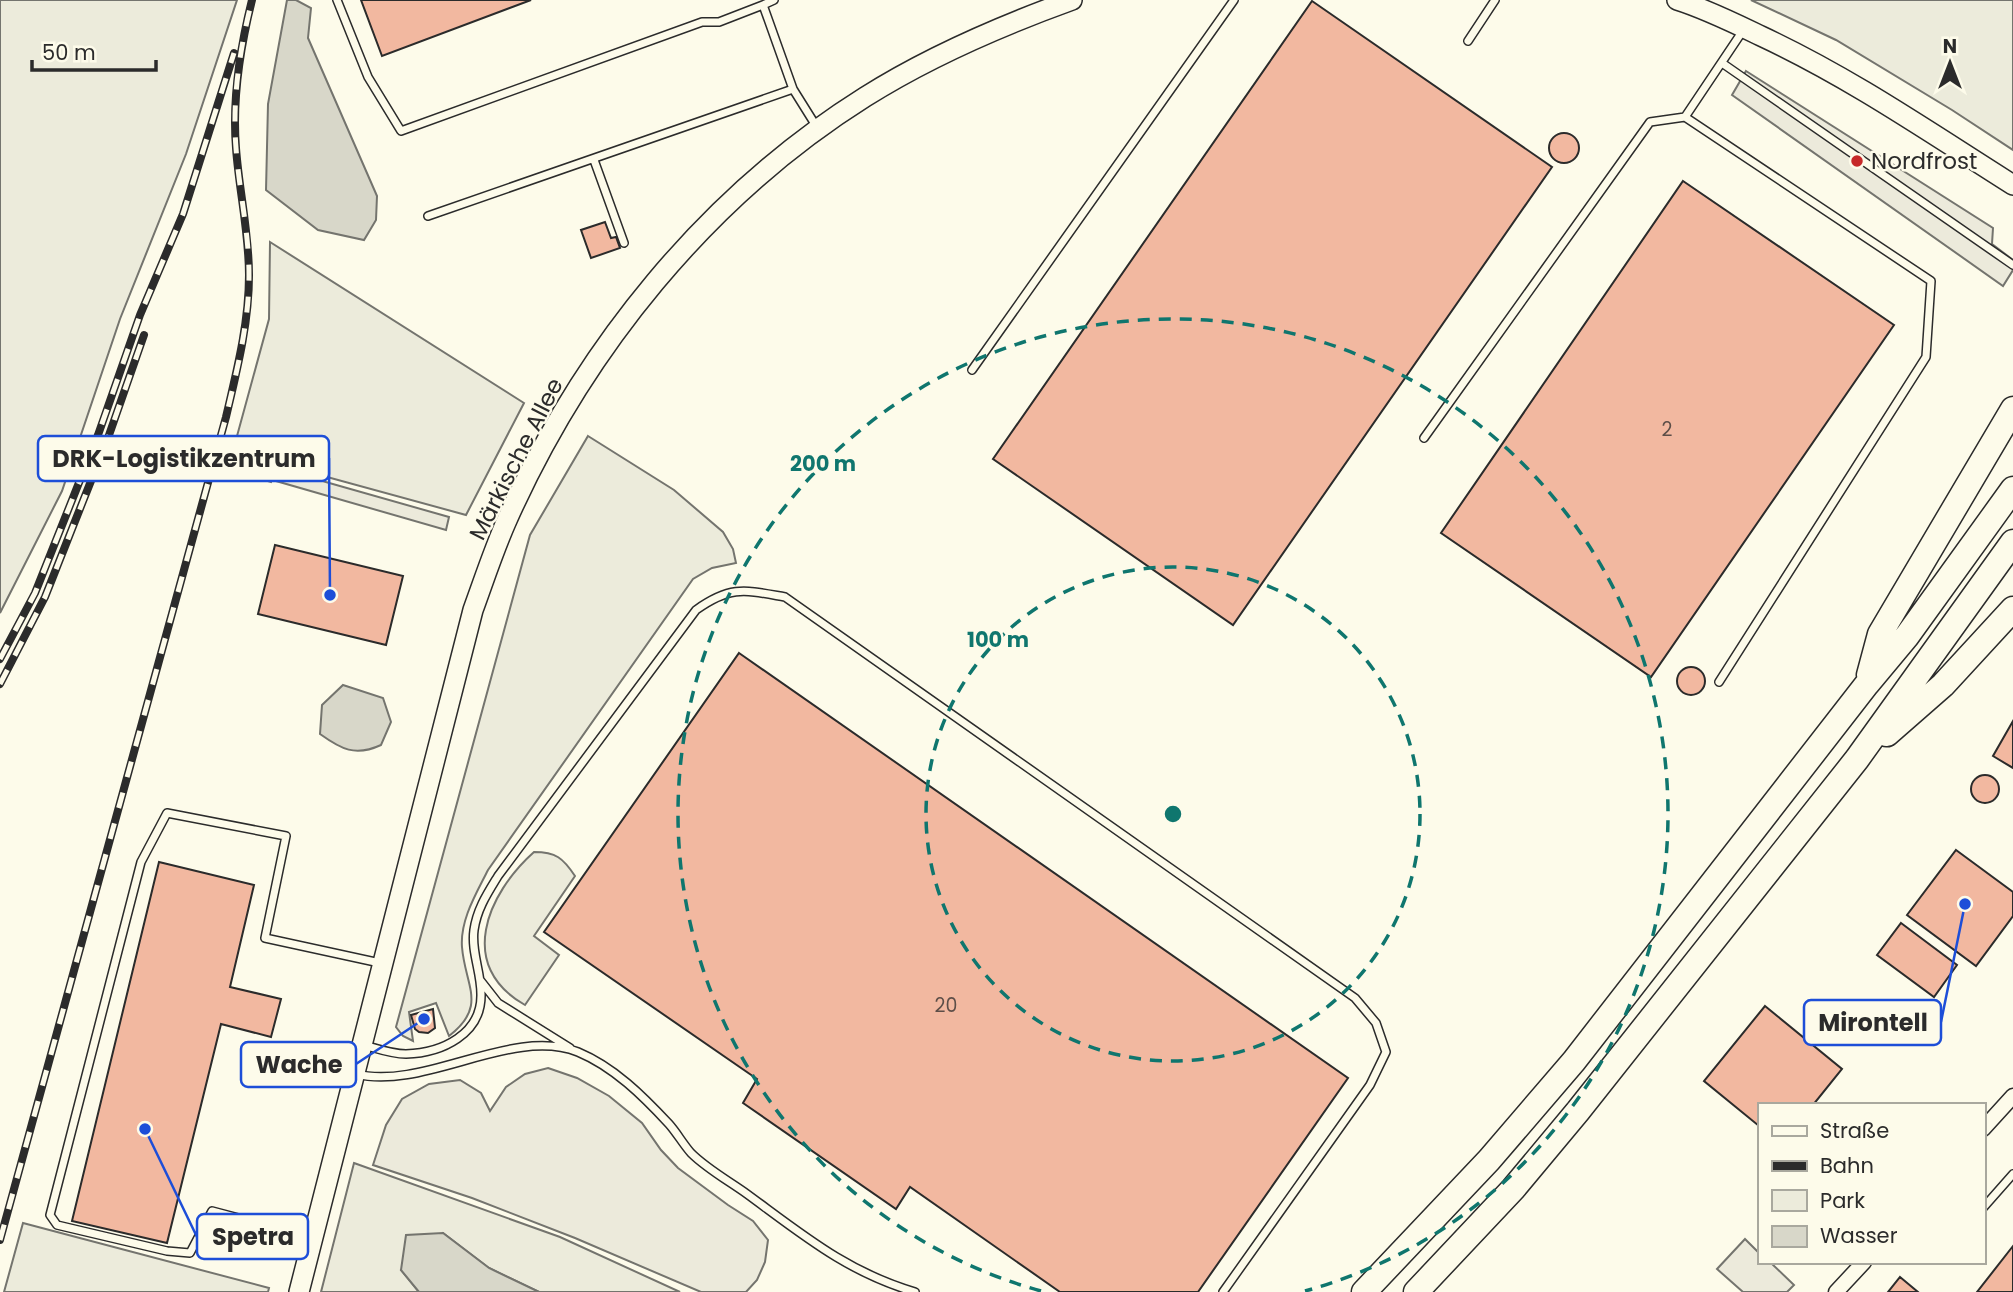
<svg xmlns="http://www.w3.org/2000/svg" width="2013" height="1292" font-family="Poppins,sans-serif">
<style>
.green{fill:#ecebdb;stroke:#74746e;stroke-width:2}
.parking{fill:#eceadb;stroke:#74746e;stroke-width:2}
.water{fill:#d8d7c9;stroke:#74746e;stroke-width:2}
.building{fill:#f2b8a0;stroke:#2b2b2b;stroke-width:2}
.lines{fill:none;stroke-linecap:round;stroke-linejoin:round}
.service-casing{stroke:#2b2b2b;stroke-width:10}
.minor-casing{stroke:#2b2b2b;stroke-width:17}
.tertiary-casing{stroke:#2b2b2b;stroke-width:22}
.trunk-casing{stroke:#2b2b2b;stroke-width:27}
.service{stroke:#fdfbea;stroke-width:7}
.minor{stroke:#fdfbea;stroke-width:14}
.tertiary{stroke:#fdfbea;stroke-width:19}
.trunk{stroke:#fdfbea;stroke-width:24}
.rail-casing{stroke:#2b2b2b;stroke-width:8}
.rail{stroke:#fdfbea;stroke-width:5;stroke-dasharray:16;stroke-linecap:butt}
.ring{fill:none;stroke:#0f766e;stroke-width:3.5;stroke-dasharray:12 9}
.poi-dot{fill:#c62828;stroke:#fdfbea;stroke-width:2.5}
.labels{text-anchor:middle;dominant-baseline:central;stroke-width:5;stroke-linejoin:round;paint-order:stroke}
.number-label{font-size:19px;fill:#5d4e48}
.poi-label{font-size:23px;fill:#2b2b2b;stroke:#fdfbea;text-anchor:start}
.street-label{font-size:23px;fill:#2b2b2b;stroke:#fdfbea}
.centre{fill:#0f766e;stroke:#fdfbea;stroke-width:3.5}
.ring-label{font-size:21px;text-anchor:middle;font-weight:bold;fill:#0f766e;stroke:#fdfbea;stroke-width:5;stroke-linejoin:round;paint-order:stroke}
.leader{fill:none;stroke:#1d4ed8;stroke-width:2.5}
.callout-dot{fill:#1d4ed8;stroke:#fdfbea;stroke-width:2.5}
.callout{fill:#fdfbea;stroke:#1d4ed8;stroke-width:2.5}
.callout-label{font-size:24px;text-anchor:middle;font-weight:bold;fill:#2b2b2b}
</style>
<rect width="100%" height="100%" fill="#fdfbea"/>
<path class="green" d="M0 0H237L186 154 120 319 62 491 0 613Z
M1751 0H2013V150L1952 110 1836 40Z
M270 242 524 403 466 515 276 463 271 482 228 469 269 319Z
M588 436 674 490 723 532 733 549 736 563 712 568 693 579 488 870C476 894 460 920 462 947 465 986 488 1006 449 1036L436 1003 409 1012 413 1041 403 1036 396 1027 530 535Z
M534 852C556 852 563 858 575 876L534 936 559 955 525 1005C456 966 487 894 534 852Z
M354 1163 560 1237 680 1292H539L489 1268 443 1233 401 1270 419 1292H321Z
M23 1223 269 1288 268 1292H4Z"/>
<path class="parking" d="M1746 71 1993 228 1992 244 2013 260V270L2003 286 1732 95Z
M280 469 449 517 446 530 276 481Z
M548 1068 577 1078 609 1096 642 1123 661 1150 678 1168 728 1205 753 1221 768 1240 765 1262 757 1280 746 1292H701L575 1238 472 1198 373 1165 386 1125 402 1099 429 1084 460 1080 481 1093 490 1111 506 1087 525 1074Z
M1745 1239 1759 1253V1262H1770L1794 1285 1787 1292H1743L1717 1269Z"/>
<path class="water" d="M287 0H296L311 8 308 38 377 196 376 220 364 240 318 230 266 190 268 104Z
M343 685 383 698 391 722 381 745C355 757 341 749 320 734L322 705Z
M443 1233 489 1268 539 1292H419L401 1270 406 1235Z"/>
<path class="building" d="M361 0H531L382 56Z
M1312 1 1552 167 1233 625 993 459Z
M1549 148a15 15 0 1 1 30 0a15 15 0 1 1-30 0Z
M1683 181 1894 325 1651 677 1441 533Z
M605 222 611 238 616 237 620 248 591 258 581 230Z
M275 545 403 576 386 645 258 614Z
M739 653 1348 1078 1198 1292H1060L910 1187 896 1209 743 1103 757 1079 544 932Z
M1677 681a14 14 0 1 1 28 0a14 14 0 1 1-28 0Z
M2013 721V768L1993 756Z
M1971 789a14 14 0 1 1 28 0a14 14 0 1 1-28 0Z
M1956 850 2013 892V916L1976 966 1907 915Z
M159 862 254 885 230 987 281 999 271 1037 221 1024 167 1243 72 1221Z
M1901 923 1957 965 1934 997 1877 955Z
M1765 1006 1842 1069 1813 1105H1759V1126L1704 1081Z
M433 1009 435 1028 428 1033 419 1032 415 1029 411 1015Z
M2013 1246V1292H1977Z
M1900 1277 1918 1292H1888Z"/>
<g class="lines">
<defs>
<path id="service" d="M337 0 368 77 401 131 702 22H719L763 5
M774 0 763 5 793 89
M1468 41 1495 0
M1722 63 2013 265
M594 160 624 243
M428 216 793 89 818 129
M972 370 1234 0
M1424 438 1650 122 1685 117
M1719 682 1926 357 1931 281 1685 117 1744 29
M480 980 498 1003 570 1048
M364 1045C378 1049 392 1054 406 1054 442 1053 482 1034 481 994 481 971 471 952 474 930 477 909 487 894 498 876L696 610C731 585 745 590 785 597L1355 998 1376 1023 1386 1052 1370 1085 1223 1292
M356 1074C424 1091 512 1026 578 1052 614 1067 643 1096 669 1124 677 1133 683 1144 691 1153 707 1169 729 1181 747 1194 803 1235 847 1272 915 1292
M1983 1208 2013 1174
M310 1237 212 1211 190 1253 167 1251 57 1225 50 1215 141 862 167 813 286 836 265 938 380 963"/>
<path id="minor" d="M1983 1129 2013 1096
M1836 1292 1864 1262"/>
<path id="tertiary" d="M1677 0C1706 9 1734 23 1761 36 1851 78 1929 132 2013 185
M299 1292 473 610C484 580 494 549 507 520 583 350 706 197 865 97 930 56 1000 26 1072 0"/>
<path id="trunk" d="M1869 675 1880 634 2013 409
M1887 734 1943 685 2013 609
M1364 1292 1489 1160 1574 1061 1867 684 1907 636 2013 489
M1416 1292 1513 1189 1578 1111 1857 759 2013 542"/>
</defs>
<use href="#service" class="service-casing"/>
<use href="#minor" class="minor-casing"/>
<use href="#tertiary" class="tertiary-casing"/>
<use href="#trunk" class="trunk-casing"/>
<use href="#service" class="service"/>
<use href="#minor" class="minor"/>
<use href="#tertiary" class="tertiary"/>
<use href="#trunk" class="trunk"/>
<defs>
<path id="rail" d="M0 659 35 593 98 435 140 315 183 214 234 53
M0 684 45 597 108 438 144 335
M0 1240 226 417C237 370 249 323 249 275 249 232 239 190 236 148 232 98 240 48 252 0"/>
</defs>
<use href="#rail" class="rail-casing"/>
<use href="#rail" class="rail"/>
</g>
<g class="ring">
<circle cx="1173" cy="814" r="247"/>
<path d="M1041 1291A495 495 0 1 1 1305 1291"/>
</g>
<circle class="poi-dot" cx="1857" cy="161" r="7"/>
<g class="labels">
<g class="number-label">
<text x="1667" y="429">2</text>
<text x="946" y="1005">20</text>
</g>
<g class="poi-label">
<text x="1871" y="161">Nordfrost</text>
</g>
<g class="street-label">
<text transform="translate(516 459) rotate(-63)">Märkische Allee</text>
</g>
</g>
<circle cx="1173" cy="814" r="10" class="centre"/>
<g class="ring-label">
<text x="823" y="471">200 m</text>
<text x="998" y="647">100 m</text>
</g>
<path class="leader" d="M330 595L329 458M1965 904L1941 1022M424 1019L356 1064M145 1129L197 1237"/>
<g class="callout-dot">
<circle cx="330" cy="595" r="7"/>
<circle cx="1965" cy="904" r="7"/>
<circle cx="424" cy="1019" r="7"/>
<circle cx="145" cy="1129" r="7"/>
</g>
<g class="callout">
<rect x="38" y="436" width="291" height="45" rx="7"/>
<rect x="1804" y="1000" width="137" height="45" rx="7"/>
<rect x="241" y="1042" width="115" height="45" rx="7"/>
<rect x="197" y="1214" width="111" height="45" rx="7"/>
</g>
<g class="callout-label">
<text x="184" y="467">DRK-Logistikzentrum</text>
<text x="1873" y="1031">Mirontell</text>
<text x="299" y="1073">Wache</text>
<text x="253" y="1245">Spetra</text>
</g>
<rect x="1758" y="1103" width="228" height="161" fill="#fdfbea" stroke="#a9a89e" stroke-width="2"/>
<rect x="1772" y="1126" width="35" height="10" fill="#fdfbea" stroke="#a9a89e" stroke-width="2"/>
<text x="1820" y="1138" font-size="21" fill="#2b2b2b">Straße</text>
<rect x="1772" y="1161" width="35" height="10" fill="#2b2b2b" stroke="#a9a89e" stroke-width="2"/>
<text x="1820" y="1173" font-size="21" fill="#2b2b2b">Bahn</text>
<rect x="1772" y="1190" width="35" height="21" fill="#ecebdb" stroke="#a9a89e" stroke-width="2"/>
<text x="1820" y="1208" font-size="21" fill="#2b2b2b">Park</text>
<rect x="1772" y="1226" width="35" height="21" fill="#d8d7c9" stroke="#a9a89e" stroke-width="2"/>
<text x="1820" y="1243" font-size="21" fill="#2b2b2b">Wasser</text>
<g transform="translate(1950 63)" stroke="#fdfbea" stroke-width="5" paint-order="stroke">
<path d="M0-5L12 26L0 18L-12 26Z" fill="#2b2b2b"/>
<text y="-10" font-size="19" font-weight="bold" text-anchor="middle" fill="#2b2b2b">N</text>
</g>
<path d="M32 60v10h124v-10" fill="none" stroke="#2b2b2b" stroke-width="3.5"/>
<text x="42" y="60" font-size="21" fill="#2b2b2b" stroke="#fdfbea" stroke-width="5" paint-order="stroke">50 m</text>
</svg>
